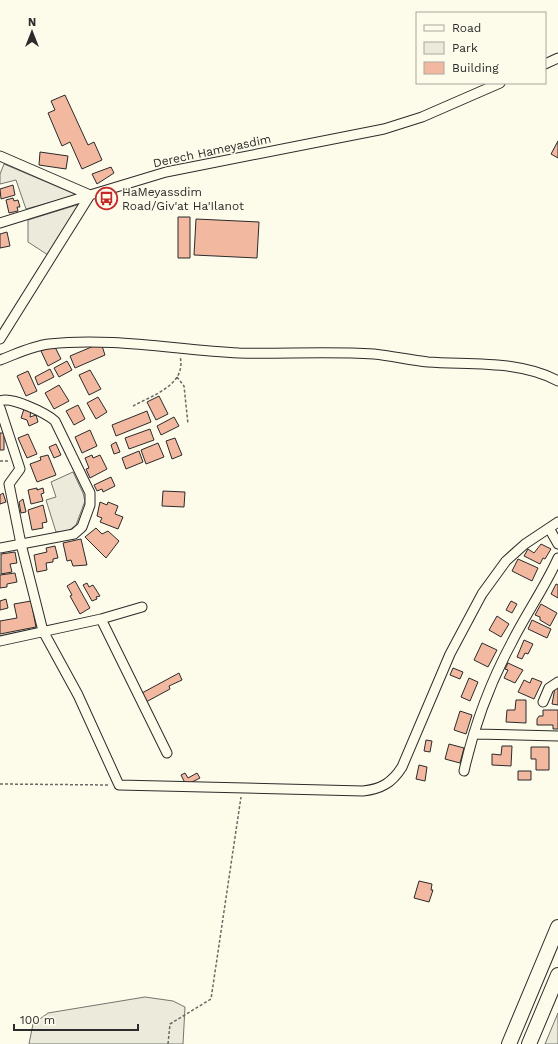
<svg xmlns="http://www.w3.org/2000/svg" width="558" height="1044" font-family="'Work Sans',sans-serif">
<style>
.green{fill:#ecebdb;stroke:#74746e}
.building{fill:#f2b8a0;stroke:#2b2b2b}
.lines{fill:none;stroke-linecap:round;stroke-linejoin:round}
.minor-casing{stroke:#2b2b2b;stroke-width:11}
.highway-casing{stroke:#2b2b2b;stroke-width:16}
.path{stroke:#6a6964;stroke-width:1.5;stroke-dasharray:3 2;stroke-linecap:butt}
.minor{stroke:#fdfbea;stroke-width:9}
.highway{stroke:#fdfbea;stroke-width:14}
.labels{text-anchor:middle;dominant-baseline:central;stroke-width:3;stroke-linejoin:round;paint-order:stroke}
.street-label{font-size:12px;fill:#2b2b2b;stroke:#fdfbea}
.poi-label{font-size:12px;fill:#2b2b2b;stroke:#fdfbea;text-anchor:start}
</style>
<rect width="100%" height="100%" fill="#fdfbea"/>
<path class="green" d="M4 164 77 195 26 209 16 180 0 184V174Z
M80 204 48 255 28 242V220Z
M73 472 83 493 85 501 76 525 68 531 56 532 46 500 56 497 51 482Z
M145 997 173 1001 185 1007 183 1044H29L33 1024 48 1013Z
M558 1013V1044H545Z"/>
<path class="building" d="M65 95 88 145 94 142 102 160 82 169 70 142 62 146 48 113 55 110 51 101Z
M558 141V158L551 154Z
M40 152 68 156 66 169 39 165Z
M111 167 114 173 97 184 92 174Z
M13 185 15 195 1 199 0 189Z
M13 198 14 201 18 200 20 207H17L18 211 9 213 6 200Z
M178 217H190V258H178Z
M196 219 259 222 257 258 194 255Z
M7 232 10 246 0 248V234Z
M101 343 105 355 75 368 70 356Z
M54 345 61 359 48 366 41 351Z
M67 361 72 370 59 377 54 368Z
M50 369 54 377 38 385 35 377Z
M90 370 101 389 89 395 79 375Z
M28 371 37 391 26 396 17 376Z
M59 385 69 401 54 409 45 393Z
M159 396 168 414 156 420 147 402Z
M98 397 107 412 96 419 87 403Z
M78 405 85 419 74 425 66 411Z
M24 409 31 411 30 417 36 415 38 422 29 426 27 420 21 418Z
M147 411 151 422 116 436 112 425Z
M174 417 179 426 161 435 157 426Z
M150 429 154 440 129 449 125 438Z
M90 430 97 446 82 453 75 437Z
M0 433H4V450H0Z
M28 434 37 454 27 458 18 438Z
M175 438 182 455 172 459 166 441Z
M116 442 120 452 114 454 111 445Z
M158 443 164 457 146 464 141 450Z
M56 444 61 455 54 458 49 447Z
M139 451 143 462 126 469 122 458Z
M48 455 56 475 37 482 30 464 41 460 40 457Z
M92 455 93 458 100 455 107 469 90 478 86 469 89 468 85 458Z
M111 477 115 486 103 492 102 489 97 491 94 485Z
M37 488V490L43 488 44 493 41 494 43 501 31 504 28 490Z
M163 491 185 492 184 507 162 506Z
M3 493 6 502 0 504V495Z
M23 499 26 512 21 513 19 502Z
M100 502 107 505 108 502 118 506 115 514 123 517 118 529 100 522 102 518 97 516Z
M43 505 47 522 42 523 43 528 32 530 28 510Z
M96 528 102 534 108 531 119 541 106 558 85 537Z
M81 539 87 565 73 566 71 560 67 561 63 543Z
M541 544 551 549 545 559 543 558 540 564 524 556 528 549 534 553Z
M55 546 58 558 53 559V562L46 563 47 570 37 572 34 555 47 552 46 548Z
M15 552 17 563 10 564 12 572 1 574V554Z
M518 559 538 568 532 581 512 571Z
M15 573 17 582 7 584V587L0 588V575Z
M75 581 90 608 80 614 70 596 72 595 67 586Z
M87 583 89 587 93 585 100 596 96 597 97 599 92 601 83 585Z
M556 584 558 585V598L551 594Z
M6 599 8 608 0 610V601Z
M31 601 36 627 0 634V621L17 618 14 604Z
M511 601 517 604 512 613 506 610Z
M541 604 557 613 550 626 540 620V617L535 615Z
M497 616 509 624 501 637 489 630Z
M532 620 551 629 547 638 528 629Z
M524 640 533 644 528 654 525 653 522 659 517 657Z
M482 643 497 650 488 667 474 660Z
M508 663 523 670 515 683 504 678 508 670 505 669Z
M453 668 463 672 460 679 450 675Z
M179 673 182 680 169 686 170 689 146 702 142 693Z
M469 678 478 682 470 701 461 697Z
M532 678 542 682 534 699 518 692 524 680 530 683Z
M555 688 558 689V705L552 704Z
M516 700H526V723L506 722 507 710H515Z
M543 710H558V729H553V725H537V719L539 716H543Z
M460 711 472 715 466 734 454 730Z
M426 740 432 741 430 752 424 751Z
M449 744 464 748 460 763 445 759Z
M502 746H512L511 766 492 765V754L501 755Z
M531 747H549V770H536V759H531Z
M419 765 427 767 425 781 416 779Z
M518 771H531V780H518Z
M185 773 188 778 197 773 200 778 186 785 181 775Z
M419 881 432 884 431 890H433L429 902 414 898Z"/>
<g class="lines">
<defs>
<path id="minor" d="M545 64 558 58
M0 156 90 195
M0 223 90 195
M0 339 90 195 166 172 384 129 422 117 500 83
M0 360C16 354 32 346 49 344 112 337 176 350 239 353 284 354 329 351 374 354 392 356 410 360 428 362 469 365 521 360 558 381
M0 401C11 396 46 413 55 421L90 493V505L82 527 74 534 0 548
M0 408 20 469 9 484 21 544 43 631 78 695 119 785 363 791C381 789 392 783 402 767L450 654 482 594 506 561 525 544 558 522
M549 528 558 544
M101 619 167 753
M0 641 101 619 142 607
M543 702 549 688 558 682
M474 734 558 736
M464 771C474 726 490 683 512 642 526 614 545 587 558 558"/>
<path id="highway" d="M509 1044 558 927
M529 1044 558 975"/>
</defs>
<use href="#minor" class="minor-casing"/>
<use href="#highway" class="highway-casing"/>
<path class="path" d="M177 377 184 386 188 424
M133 406C153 395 187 385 180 356
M0 461H8
M0 784 110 785
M168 1044 170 1024 211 999 241 797"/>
<use href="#minor" class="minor"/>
<use href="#highway" class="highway"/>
</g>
<defs>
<symbol id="bus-ring" viewBox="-11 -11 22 22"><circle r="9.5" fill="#fdfbea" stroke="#c62828" stroke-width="1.5"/><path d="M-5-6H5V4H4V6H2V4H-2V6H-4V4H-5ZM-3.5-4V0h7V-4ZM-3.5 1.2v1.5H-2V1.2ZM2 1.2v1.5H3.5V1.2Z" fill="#c62828"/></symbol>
</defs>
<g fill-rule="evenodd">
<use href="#bus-ring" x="94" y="186" width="25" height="25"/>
</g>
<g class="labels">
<g class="street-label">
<text transform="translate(212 151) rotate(-12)">Derech Hameyasdim</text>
</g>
<g class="poi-label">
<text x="122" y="192">HaMeyassdim<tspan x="122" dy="14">Road/Giv'at Ha'Ilanot</tspan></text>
</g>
</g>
<rect x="416" y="12" width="130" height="72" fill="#fdfbea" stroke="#a9a89e"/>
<rect x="424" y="25" width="20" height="6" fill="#fdfbea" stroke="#a9a89e"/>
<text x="452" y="32" font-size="12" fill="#2b2b2b">Road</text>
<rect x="424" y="42" width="20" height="12" fill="#ecebdb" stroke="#a9a89e"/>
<text x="452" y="52" font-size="12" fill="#2b2b2b">Park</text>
<rect x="424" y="62" width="20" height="12" fill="#f2b8a0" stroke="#a9a89e"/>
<text x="452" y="72" font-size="12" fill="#2b2b2b">Building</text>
<g transform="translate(32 32)" stroke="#fdfbea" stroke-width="3" paint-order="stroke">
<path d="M0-3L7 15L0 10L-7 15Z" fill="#2b2b2b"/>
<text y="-6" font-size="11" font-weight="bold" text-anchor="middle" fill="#2b2b2b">N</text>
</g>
<path d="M14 1024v6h124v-6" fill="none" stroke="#2b2b2b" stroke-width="2"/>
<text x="20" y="1024" font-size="12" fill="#2b2b2b" stroke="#fdfbea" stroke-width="3" paint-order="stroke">100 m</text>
</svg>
